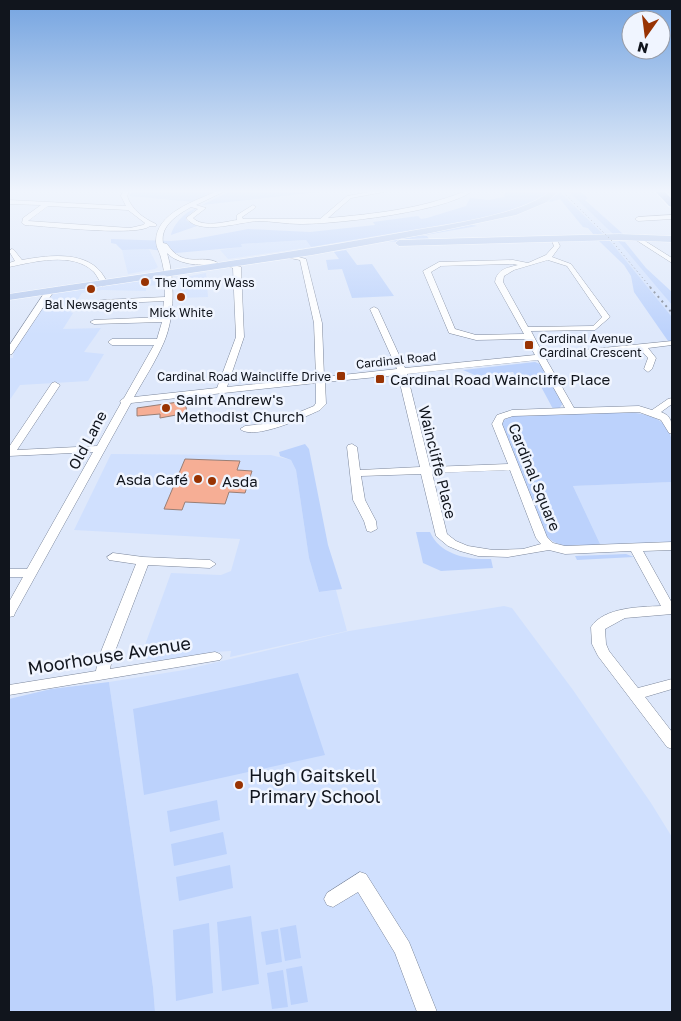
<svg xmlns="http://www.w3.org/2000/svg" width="681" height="1021" font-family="'Golos Text',sans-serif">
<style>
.built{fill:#d0e0fe}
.green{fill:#bcd2fc}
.building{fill:#f6ae95;stroke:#997f76}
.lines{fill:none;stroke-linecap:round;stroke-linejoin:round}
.minor-casing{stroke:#7b869b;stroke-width:1}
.major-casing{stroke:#fff;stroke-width:1}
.highway-casing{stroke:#fff;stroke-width:2}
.minor{fill:#fff;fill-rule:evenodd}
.major{fill:#b7caed;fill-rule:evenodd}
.highway{fill:#87a6e1;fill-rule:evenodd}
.rail-far1{stroke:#7b8290;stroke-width:1;stroke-dasharray:1 3;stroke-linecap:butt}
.rail{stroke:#7b8290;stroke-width:2;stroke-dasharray:2 4;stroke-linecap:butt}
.poi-dot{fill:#983303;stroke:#f0f5ff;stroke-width:2}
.labels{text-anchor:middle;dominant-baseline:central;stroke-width:5;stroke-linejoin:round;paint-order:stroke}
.far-poi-label{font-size:12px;fill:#11151d;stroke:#f0f5ff;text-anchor:start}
.far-street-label{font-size:12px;fill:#11151d;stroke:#f0f5ff}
.poi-label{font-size:15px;fill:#11151d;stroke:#f0f5ff;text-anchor:start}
.street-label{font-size:15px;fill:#11151d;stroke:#f0f5ff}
.near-street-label{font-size:18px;fill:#11151d;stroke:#f0f5ff}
.near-poi-label{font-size:18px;fill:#11151d;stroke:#f0f5ff;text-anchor:start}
</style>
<rect width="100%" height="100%" fill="#dee8fb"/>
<path class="built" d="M561 192H569L613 234H603Z
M306 240 311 247 228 259 220 250 241 247 240 244Z
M610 241H618L657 286 672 305V317Z
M149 249 158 267 155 269 128 274 122 250Z
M206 273 208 297 180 298V278Z
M159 277 160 285 146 286V291L102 290 82 293 70 312 73 313 63 329 101 328 84 352 104 354 88 381 20 385 9 401V358H13L14 350 53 293Z
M111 454 271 455 291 460 296 470 309 558 319 592 336 590 347 631 230 657 231 651 214 652 157 661 146 659 143 655 145 645 171 573 221 575 231 571 240 539 74 530Z
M672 482V543L601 546 573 486Z
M504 606 512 608 573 690 651 803 672 837V1012H155L153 987 109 682 184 670 349 631Z"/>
<path class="green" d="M132 192H215L195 202 129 196Z
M228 192H319L202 205Z
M506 192H550L524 207 489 217 311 247 306 240 241 244 242 247 176 253 149 249 122 250 116 244 111 243V239L171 241 195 239 248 229 310 232 375 225 373 222 418 216 421 219 427 218 466 206 470 198 489 200 504 197Z
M560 192 603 234 400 242 387 241 470 224 477 226 420 236H427L429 239 594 235 588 228 583 227 560 199 551 202 547 201Z
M569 192H581L588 198 585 200 623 234H613Z
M196 209 189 215 186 220 197 226 171 235C173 225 186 210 196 209Z
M564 240 610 241 672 317V341H668L634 292 631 276 624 265 599 241 564 242Z
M618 241 625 242 646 268 672 292V305Z
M346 250 357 265 372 264 394 296 352 298 342 269 328 270 326 260 339 259 334 252Z
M535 362 542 365 563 403 559 409H553L537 379H517L513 372 477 376 463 370Z
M629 412C681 418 672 440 672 482L573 486 601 546C581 546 561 551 546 536L502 424V421L512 416Z
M305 444 309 449 328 545 342 589 319 592 309 558 296 470 291 460 280 456 279 452Z
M416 532H430C440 555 468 560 491 559L493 568 441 571 423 563Z
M626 554 634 557 577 560 575 556Z
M298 673 325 755 144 795 133 709Z
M109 682 153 987 155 1012H9V699L51 689Z
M217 800 220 820 170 832 167 811Z
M223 832 227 854 174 866 171 844Z
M230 865 233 888 179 901 176 877Z
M251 916 259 984 222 991 217 922Z
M209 923 213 993 176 1001 173 930Z
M296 925 301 958 285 961 280 928Z
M278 929 282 962 266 965 261 932Z
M302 966 308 1002 291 1005 286 969Z
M283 970 288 1007 272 1009 267 973Z"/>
<path class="building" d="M185 401 187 413 160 418V414L137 416V408Z
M185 459 240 461 237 470 252 471 245 493 229 492 225 504 185 502 182 510 164 509Z"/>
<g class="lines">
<defs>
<path id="minor" d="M123 192H129L127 196C132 210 143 218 156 224V226H150C138 237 46 226 25 225L22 223 23 218 41 205 9 204V200L126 206 121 196ZM48 206 128 210 145 223 143 225 130 228 28 221Z
M215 192H223L196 205 206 208 193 218C203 228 224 222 237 220V215L253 205 256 207 255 208 242 217 243 219H320L347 196 370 192H384L351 198 328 218C374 214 420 209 463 192H471C442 212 337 224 300 224 286 224 272 221 258 221 238 222 200 236 186 218L198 209 191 207C177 215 160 226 163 243L167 244C184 270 202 253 218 263L214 265C198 265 179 265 167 253 175 280 175 316 164 342 156 361 144 379 134 397L217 388 236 337 233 268 227 266V264L241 267 244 337 227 387 316 378 314 323 300 260 285 257V255L287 254 306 259 322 323 324 377 397 369 370 309 374 307 378 309 405 368 535 355 526 339 476 340 449 333 423 271 439 262 513 260 528 263 546 255 554 246 551 239 554 237 556 238 560 246 552 257 571 264 610 317 595 330 531 331 543 354 672 341V345L648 348 656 358 652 369 648 372 644 369 648 358 640 349 546 359 574 408 639 406 652 410 668 399 672 398V404L661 412C672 416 672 423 672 434L669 433 661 420 639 412 513 416 504 419 502 424 547 537 553 543 565 546 672 542V550L643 551 672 603V614L625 618 605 629 606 644 609 651 638 688 672 679V689L645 697 672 732V749L667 747 598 656 592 644 591 627C604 607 640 607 661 606L631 551 565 554 549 550 508 557 478 556 460 551 448 546 436 536 421 474 361 476 365 500 376 521 377 529 371 532 367 531 364 521 353 500 347 447 348 445 352 444 357 447 360 470 420 467 398 375 325 382 326 404 320 410C305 417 254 441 240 429L245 426 273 423 314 406 316 403V383L131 403 15 613 14 616 9 617V602L23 577H9V569H27L93 452 9 456V447L52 383 55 382 60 385 17 450 97 446 121 403 120 401 124 398 154 345H112L108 342 112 339H157L162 322 94 324 90 322 94 320 162 317 164 301 101 304 97 302 101 300 165 297C165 284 165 271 161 258 160 252 156 248 156 241 156 213 195 201 215 192ZM548 260 567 266 602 317 593 326 528 327 503 282 504 276 514 270ZM513 264 518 265C507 268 497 269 495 282L524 334 476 335 455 329 431 272 441 266ZM538 360 565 408 512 410 497 415 492 424 508 464 430 467 407 374ZM510 470 536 538 541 544 523 549 493 550 468 546 456 541 447 534 432 473Z
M672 215V219L638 221 635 219 638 217Z
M633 236H637L672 258V263L633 238Z
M12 249 14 250 22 260C45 256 78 251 97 268 102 272 105 279 109 284L102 286C100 281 97 276 94 272 73 251 33 262 9 267V263L15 261 9 251Z
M47 289 54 291 12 354 9 355V346Z
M113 553 143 557 210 560 216 564 210 568 148 565 112 659 110 669 215 652 220 654 222 657 220 660 9 695V685L96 671 98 659 136 564 109 560 107 557Z
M360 872 366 874 409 942 437 1012H417L395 953 358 892 333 907 327 905 324 899 327 893Z"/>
<path id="major" d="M549 192H558L547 202 516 215 426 234 312 255 9 300V294C141 274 273 256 405 232 444 225 519 216 549 192Z
M619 234 672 236V242L619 240 399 246 395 243 399 240Z"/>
<path id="highway" d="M656 192H665L672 199V207L669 206Z"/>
</defs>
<use href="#minor" class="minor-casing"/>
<use href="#major" class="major-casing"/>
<use href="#highway" class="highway-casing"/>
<use href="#minor" class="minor"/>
<use href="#major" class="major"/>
<use href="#highway" class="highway"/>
<path class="rail-far1" d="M563 192 612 241 651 288"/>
<path class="rail" d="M650 287 672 313"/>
</g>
<linearGradient id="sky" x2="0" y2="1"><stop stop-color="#75a4e0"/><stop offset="0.57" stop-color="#f0f5fd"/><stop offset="1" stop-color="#f0f5fd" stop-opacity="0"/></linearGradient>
<rect width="681" height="335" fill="url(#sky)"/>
<g class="poi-dot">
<circle cx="145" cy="282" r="5"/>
<circle cx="91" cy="289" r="5"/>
<circle cx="181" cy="297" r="5"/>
<rect x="524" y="340" width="10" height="10" rx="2.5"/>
<rect x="336" y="371" width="10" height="10" rx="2.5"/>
<rect x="375" y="374" width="10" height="10" rx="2.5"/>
<circle cx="166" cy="408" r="5"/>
<circle cx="198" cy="479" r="5"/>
<circle cx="212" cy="481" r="5"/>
<circle cx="239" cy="785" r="5"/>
</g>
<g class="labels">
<g class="far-poi-label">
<text x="155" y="282">The Tommy Wass</text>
<text x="91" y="304" text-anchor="middle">Bal Newsagents</text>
<text x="181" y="312" text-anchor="middle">Mick White</text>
<text x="539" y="338">Cardinal Avenue<tspan x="539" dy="14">Cardinal Crescent</tspan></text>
<text x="331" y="376" text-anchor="end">Cardinal Road Waincliffe Drive</text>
</g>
<g class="far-street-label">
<text transform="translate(396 360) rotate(-6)">Cardinal Road</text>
</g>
<g class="poi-label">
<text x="390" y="379">Cardinal Road Waincliffe Place</text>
<text x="176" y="399">Saint Andrew's<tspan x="176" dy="17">Methodist Church</tspan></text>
<text x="188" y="479" text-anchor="end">Asda Café</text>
<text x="222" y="481">Asda</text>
</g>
<g class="street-label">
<text transform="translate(87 440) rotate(-62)">Old Lane</text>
<text transform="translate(438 462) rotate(76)">Waincliffe Place</text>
<text transform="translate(535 477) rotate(68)">Cardinal Square</text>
</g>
<g class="near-street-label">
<text transform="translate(109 655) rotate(-9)">Moorhouse Avenue</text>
</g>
<g class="near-poi-label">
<text x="249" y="775">Hugh Gaitskell<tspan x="249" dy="21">Primary School</tspan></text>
</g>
</g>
<rect width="681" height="1021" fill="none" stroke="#11151d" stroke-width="20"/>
<g transform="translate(646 35) rotate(194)"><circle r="24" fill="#f0f5ff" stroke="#979ba5"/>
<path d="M0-4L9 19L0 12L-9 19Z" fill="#983303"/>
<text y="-8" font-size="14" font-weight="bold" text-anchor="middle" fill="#11151d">N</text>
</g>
</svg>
